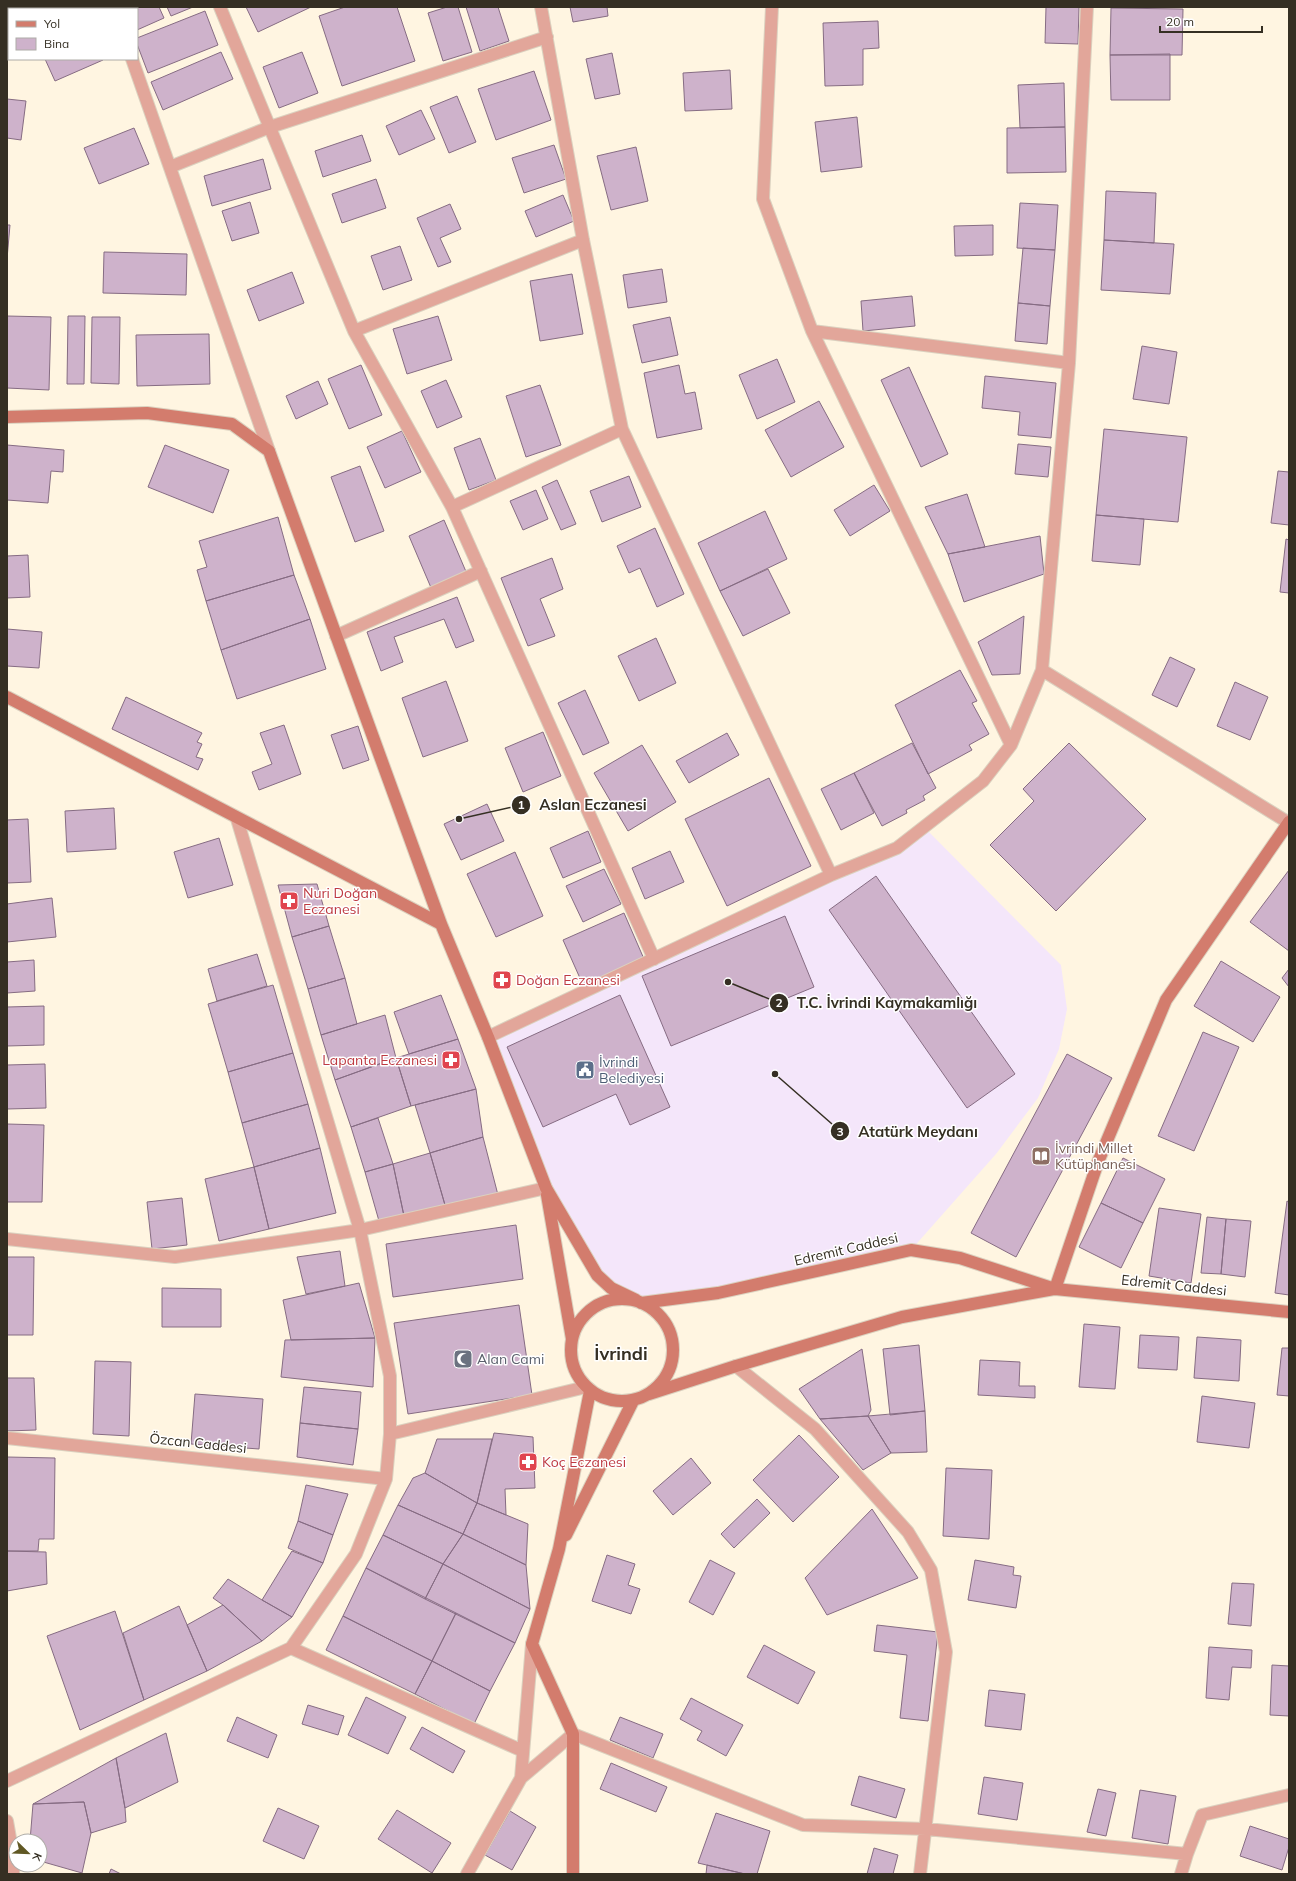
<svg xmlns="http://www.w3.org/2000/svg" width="1296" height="1881" font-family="Mulish,sans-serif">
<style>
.commercial{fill:#f4e6fa}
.building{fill:#ceb2cb;stroke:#866c83}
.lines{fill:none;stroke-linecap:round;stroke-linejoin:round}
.street-casing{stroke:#dbd1bf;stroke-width:14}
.secondary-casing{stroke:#dbd1bf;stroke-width:14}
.street{stroke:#e2a69a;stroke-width:12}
.secondary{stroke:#d37c6d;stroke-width:12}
.labels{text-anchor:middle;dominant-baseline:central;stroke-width:3;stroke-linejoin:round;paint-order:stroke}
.health-label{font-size:14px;fill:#be3a42;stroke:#fff;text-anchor:start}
.service-label{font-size:14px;fill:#4e5e75;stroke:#fff;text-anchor:start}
.education-label{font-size:14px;fill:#785e54;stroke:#fff;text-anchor:start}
.street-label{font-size:14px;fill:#352f23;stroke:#fff}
.worship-label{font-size:14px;fill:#5b616d;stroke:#fff;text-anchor:start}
.district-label{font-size:18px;font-weight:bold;fill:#352f23;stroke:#fff}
.leader{fill:none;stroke:#352f23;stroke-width:1.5}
.callout-dot{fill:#352f23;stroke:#fff;stroke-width:1.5}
.mark-label{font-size:12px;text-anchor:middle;font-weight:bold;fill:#fff}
.callout-label{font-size:15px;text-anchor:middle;font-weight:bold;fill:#352f23;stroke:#fff;stroke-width:3;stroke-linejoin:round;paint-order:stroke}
</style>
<rect width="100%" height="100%" fill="#fff5e1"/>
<path class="commercial" d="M924 827 1061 965 1067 1009 1059 1049 1038 1098 996 1154 911 1250 656 1302 611 1288 546 1188 488 1037 897 848Z"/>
<path class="building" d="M72 7H80L81 9H68Z
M122 7H159L164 18 137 30V9H123Z
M167 7H193L171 16Z
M246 7H311L258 32Z
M345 7H397L415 61 342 86 319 16Z
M447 7H458L472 52 443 61 428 13Z
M466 7H498L509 41 480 51Z
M570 7H607L608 16 573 22Z
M1046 7H1079L1078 44 1045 43Z
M1111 8 1183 9 1182 55H1110Z
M205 11 218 45 148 73 137 44V38Z
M878 21 879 48 863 49V85L825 86 823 23Z
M221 52 233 79 163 110 151 82Z
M302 52 318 93 279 108 263 67Z
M612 53 620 94 595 99 586 59Z
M1170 54V100H1111L1110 55Z
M45 59H103V60L55 81Z
M730 70 732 109 685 111 683 73Z
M534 71 551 120 496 140 478 89Z
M1064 83 1065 127 1020 128 1018 85Z
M457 96 476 142 449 153 430 107Z
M7 99 26 101 21 140 7 138Z
M421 110 435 139 399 155 386 126Z
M857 117 862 167 821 172 815 122Z
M1065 127 1066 172 1007 173V128Z
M134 128 149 164 99 184 84 148Z
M362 135 371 161 323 177 315 151Z
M554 145 566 179 524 193 512 158Z
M636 147 648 201 611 210 597 156Z
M263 159 271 189 212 206 204 176Z
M376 179 386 208 342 223 332 194Z
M1106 191 1156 193 1154 243 1104 240Z
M563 195 574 221 536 237 525 211Z
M250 202 259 233 232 241 222 211Z
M1020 203 1058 205 1055 250 1017 248Z
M450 204 461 229 440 238 451 262 438 267 417 218Z
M7 225H10L7 259Z
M993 225V255L955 256 954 226Z
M1104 240 1174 244 1170 294 1101 290Z
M400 246 412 280 383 290 371 256Z
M1023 248 1055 250 1050 306 1018 303Z
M104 252 187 254 186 295 103 293Z
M662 269 667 302 628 308 623 275Z
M292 272 304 303 259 321 247 290Z
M572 274 583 334 540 341 530 281Z
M912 296 915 326 863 331 861 301Z
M1018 303 1050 306 1047 344 1015 341Z
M7 316 51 317 49 390 7 388Z
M68 316H85L84 384H67Z
M438 316 452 360 407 374 393 329Z
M92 317H120L119 384 91 383Z
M670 317 678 355 642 363 633 325Z
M209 334 210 384 137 386 136 335Z
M1142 346 1177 352 1169 404 1133 399Z
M777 359 795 402 757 419 739 375Z
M361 365 382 415 349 429 328 379Z
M679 365 685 394 695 392 702 429 657 438 644 373Z
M909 367 948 454 921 467 881 380Z
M985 376 1056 383 1051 438 1018 435 1020 412 982 408Z
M446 380 462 417 437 428 421 391Z
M318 381 328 404 296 419 286 396Z
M540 385 561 445 526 457 506 396Z
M819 401 844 447 791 477 765 430Z
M1104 429 1187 437 1178 522 1096 515Z
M402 431 421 472 385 488 367 447Z
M480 438 496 480 469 490 454 448Z
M1018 444 1051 447 1048 477 1015 474Z
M7 445 64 450 63 472 51 471 48 503 7 500Z
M165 445 229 470 213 513 148 487Z
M360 466 384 531 355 542 331 477Z
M1278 471 1289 472V525L1271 523Z
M629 476 641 507 602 522 590 491Z
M557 480 576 524 561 530 542 487Z
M874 485 890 511 850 536 834 510Z
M536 490 548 519 523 530 510 501Z
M967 494 985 547 948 554 925 507Z
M765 511 787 559 720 591 698 543Z
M1096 515 1144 519 1140 565 1092 561Z
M278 517 294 575 206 601 197 570 207 567 199 541Z
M444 520 467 574 432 590 409 536Z
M655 528 684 594 657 607 640 568 629 573 617 546Z
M1040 536 1044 574 964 602 948 554Z
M1286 539 1289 540V593L1280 592Z
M28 555 30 597 7 598V556Z
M552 558 563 589 540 599 555 636 528 646 501 578Z
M768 569 790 613 743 636 720 591Z
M294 575 310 619 221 650 206 601Z
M457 597 474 641 456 648 444 619 394 637 403 662 381 671 367 632Z
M1024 616 1020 674 992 675 978 642Z
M310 619 326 669 237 699 221 650Z
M7 629 42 632 39 668 7 666Z
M656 638 676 683 639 701 618 656Z
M1170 657 1195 669 1177 707 1152 695Z
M960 670 977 701 972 703 989 734 969 745 972 750 928 774 895 705Z
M446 681 468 741 423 757 402 698Z
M1235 682 1268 697 1250 740 1217 726Z
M585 690 609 743 583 755 558 703Z
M126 697 202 733 197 742 202 744 196 757 203 759 198 770 112 729Z
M284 725 301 774 259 790 252 772 272 764 260 733Z
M358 726 369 760 343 769 331 735Z
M543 732 561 776 523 792 505 748Z
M727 733 739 755 689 783 676 761Z
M912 743 936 788 923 796 925 800 906 810 907 813 882 826 854 773Z
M1069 743 1146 819 1056 911 990 845 1034 801 1023 789Z
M642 745 676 802 628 831 594 773Z
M854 773 874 813 841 830 821 789Z
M769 778 811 866 727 906 685 819Z
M487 804 504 841 461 860 444 824Z
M114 808 116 849 67 852 65 811Z
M28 819 31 882 7 883V820Z
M588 831 601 862 563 878 550 848Z
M219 838 233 885 188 898 174 852Z
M670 851 684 882 645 899 632 868Z
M515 852 543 916 496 937 467 874Z
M604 869 621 904 583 922 566 886Z
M1289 870V951L1250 922Z
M876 876 1015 1074 967 1108 829 910Z
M317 884 329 926 292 937 278 885Z
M52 898 56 937 7 942V904Z
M624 913 644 959 583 985 563 940Z
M785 916 814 987 671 1046 642 976Z
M329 926 345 978 308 989 292 937Z
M257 954 267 986 217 1001 208 969Z
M34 960 35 991 7 993V962Z
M1221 961 1280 997 1253 1042 1194 1006Z
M1289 969V987L1282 978Z
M345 978 357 1024 321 1035 308 989Z
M273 985 293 1053 228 1072 208 1004Z
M441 995 458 1039 409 1054 394 1012Z
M620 995 670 1107 630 1125 616 1094 543 1127 507 1047Z
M44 1006V1045L7 1046V1007Z
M385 1015 396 1058 335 1080 321 1035Z
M1203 1032 1239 1047 1194 1151 1158 1136Z
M458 1039 476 1089 411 1106 396 1058Z
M293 1053 308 1104 242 1123 228 1072Z
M1067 1054 1112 1078 1016 1257 971 1233Z
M396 1058 411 1106 351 1127 335 1080Z
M45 1064 46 1108 7 1109V1065Z
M476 1089 483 1137 430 1153 415 1105Z
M308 1104 320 1148 254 1167 242 1123Z
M378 1118 393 1164 365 1172 351 1127Z
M7 1124 44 1125 42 1202H7Z
M483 1137 498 1195 445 1205 430 1153Z
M320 1148 336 1213 269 1229 254 1167Z
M430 1153 445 1205 404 1216 393 1164Z
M1123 1158 1165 1179 1143 1223 1101 1203Z
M393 1164 404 1216 379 1221 365 1172Z
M254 1167 269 1229 219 1241 205 1179Z
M182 1198 187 1245 152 1249 147 1202Z
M1287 1201 1289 1202V1295L1275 1293Z
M1101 1203 1143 1223 1121 1268 1079 1247Z
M1159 1208 1201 1214 1191 1283 1149 1276Z
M1207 1217 1226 1219 1221 1274 1201 1273Z
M1226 1219 1251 1221 1245 1277 1221 1274Z
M516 1225 523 1279 393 1297 386 1244Z
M340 1251 345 1286 306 1294 297 1257Z
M7 1257H34L33 1335H7Z
M359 1283 375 1338 291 1340 283 1300Z
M162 1288 221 1289V1327H162Z
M519 1305 532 1395 408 1414 394 1323Z
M1084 1324 1120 1327 1115 1389 1079 1387Z
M1140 1335 1179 1337 1177 1370 1138 1368Z
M1197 1337 1241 1340 1239 1381 1194 1378Z
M375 1338 373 1387 281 1377 285 1340Z
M919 1345 925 1411 890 1415 883 1349Z
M1282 1348H1289V1396L1277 1395Z
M862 1349 871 1410 868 1416 820 1419 799 1389Z
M980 1360 1020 1362 1019 1386H1035V1398L978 1395Z
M95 1361 131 1362 129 1436 93 1434Z
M7 1378H34L36 1430 7 1431Z
M304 1387 361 1392 358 1429 300 1423Z
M195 1394 263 1399 259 1449 191 1444Z
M1202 1396 1255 1403 1249 1448 1197 1442Z
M925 1411 927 1452 891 1453 868 1416Z
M868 1416 891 1453 863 1470 820 1419Z
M300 1423 358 1429 353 1465 297 1457Z
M494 1433 533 1437 535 1488 505 1489 506 1515 477 1503Z
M799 1435 839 1477 793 1522 753 1480Z
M437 1439H492L477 1503 425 1473Z
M7 1457 55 1458 54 1539H39L38 1551H7Z
M691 1458 711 1483 673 1515 653 1491Z
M946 1468 992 1470 989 1539 943 1536Z
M425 1473 477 1503 463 1534 398 1505 413 1478Z
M306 1485 348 1494 333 1535 298 1521Z
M757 1499 770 1513 734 1548 721 1534Z
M477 1503 528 1524 526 1565 463 1534Z
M398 1505 463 1534 443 1564 383 1535Z
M872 1509 918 1578 827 1615 805 1578Z
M298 1521 333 1535 323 1563 288 1548Z
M463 1534 526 1565 530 1609 443 1564Z
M383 1535 443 1564 425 1599 366 1568Z
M7 1551 46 1552 47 1584 7 1591Z
M292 1551 323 1563 292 1617 262 1600Z
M607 1555 635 1564 628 1585 640 1589 631 1614 592 1601Z
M710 1560 735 1573 713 1615 689 1602Z
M975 1560 1014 1567 1013 1575 1021 1576 1016 1608 968 1600Z
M443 1564 530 1609 515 1643 425 1599Z
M366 1568 456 1613 432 1661 343 1616Z
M228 1579 262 1600 292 1617 262 1641 223 1605 213 1598Z
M1232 1583 1254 1584 1251 1626 1228 1624Z
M223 1605 262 1641 207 1671 187 1625Z
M179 1606 207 1671 144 1700 123 1633Z
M115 1611 144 1700 80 1730 47 1636Z
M456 1613 515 1643 490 1691 432 1661Z
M343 1616 432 1661 415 1694 326 1650Z
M877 1625 938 1632 928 1721 900 1718 907 1655 874 1651Z
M764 1645 815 1672 798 1704 747 1677Z
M1209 1647 1252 1650 1251 1668 1232 1667 1229 1700 1206 1698Z
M432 1661 490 1691 474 1724 415 1694Z
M1272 1665 1289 1666V1716L1270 1715Z
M989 1690 1025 1694 1021 1730 985 1726Z
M366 1697 406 1717 388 1754 348 1735Z
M691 1698 743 1725 726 1756 697 1740 702 1731 680 1719Z
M308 1705 344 1716 338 1735 302 1724Z
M237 1717 277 1735 268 1758 227 1741Z
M620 1717 663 1734 653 1758 610 1740Z
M422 1727 465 1751 453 1773 410 1749Z
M166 1733 178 1782 125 1808 116 1758Z
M116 1758 125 1808 126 1822 91 1833 84 1802 33 1804Z
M611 1763 667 1787 656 1812 600 1789Z
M859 1776 905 1789 896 1818 851 1805Z
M984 1777 1023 1783 1017 1820 978 1814Z
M1098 1789 1116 1793 1106 1836 1087 1832Z
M1140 1790 1176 1796 1168 1844 1132 1838Z
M84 1802 91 1833 82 1873 40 1861V1841H30L33 1804Z
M278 1808 319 1826 304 1859 263 1841Z
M397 1810 451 1843 432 1873 378 1839Z
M510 1811 536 1827 512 1870 485 1855Z
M716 1813 770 1831 757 1874H745L698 1863Z
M1250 1826 1289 1839V1847L1282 1870 1240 1856Z
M874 1848 898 1855 893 1874H867Z
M707 1865 745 1874H706Z
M111 1869 121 1874H109Z"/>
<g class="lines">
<defs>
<path id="street" d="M114 7V9
M220 7 354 331 452 507 654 959
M541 7 583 240 622 429 831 875
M772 7 763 199 812 331 1011 745
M132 59 269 451
M170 167 270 127 547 37
M354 331 583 240
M812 331 1069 363
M452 507 622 429
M336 636 481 571
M1042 670 1289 823
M488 1037 831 875 897 848 983 781 1011 745 1042 670 1069 363 1087 7
M7 1239 175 1257 360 1230 546 1188
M736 1366 815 1429 908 1532 931 1570 946 1652 920 1874
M390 1434 586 1387
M7 1438 386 1479
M291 1648 523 1751
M521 1778 573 1734 803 1825 926 1829 1187 1854
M7 1781 291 1648 356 1554 386 1479 390 1434V1376L360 1230 237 819
M7 1821 14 1861 13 1874
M467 1874 521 1778 532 1644
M1181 1874 1187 1854 1202 1815 1289 1795"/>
<path id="secondary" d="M7 417 147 413 232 424 269 451 441 924 488 1037 546 1188 597 1275 611 1288 636 1300
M7 697 441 924
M547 1195 572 1339
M1055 1289 1098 1162 1166 1000 1289 822
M571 1350a51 51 0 1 1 102 0a51 51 0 1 1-102 0Z
M641 1303 718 1293 911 1250 960 1258 1055 1289 1289 1312
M649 1394 736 1366 902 1317 1054 1289
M566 1535 633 1401
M573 1874V1734L532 1644 559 1549 590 1391"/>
</defs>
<use href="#street" class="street-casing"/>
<use href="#secondary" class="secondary-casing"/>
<use href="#street" class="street"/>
<use href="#secondary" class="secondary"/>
</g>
<defs>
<symbol id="pharmacy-square" viewBox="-11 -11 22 22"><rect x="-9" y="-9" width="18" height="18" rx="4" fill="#e0444e" stroke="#fff"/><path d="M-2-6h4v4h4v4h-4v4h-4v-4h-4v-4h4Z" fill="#fff"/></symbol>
<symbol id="civic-square" viewBox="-11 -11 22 22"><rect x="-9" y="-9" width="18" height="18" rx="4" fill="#5c6f8a" stroke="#fff"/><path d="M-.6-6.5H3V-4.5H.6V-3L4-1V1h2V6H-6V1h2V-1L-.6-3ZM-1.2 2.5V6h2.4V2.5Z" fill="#fff"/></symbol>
<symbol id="library-square" viewBox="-11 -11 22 22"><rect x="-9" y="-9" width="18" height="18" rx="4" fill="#8d6e63" stroke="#fff"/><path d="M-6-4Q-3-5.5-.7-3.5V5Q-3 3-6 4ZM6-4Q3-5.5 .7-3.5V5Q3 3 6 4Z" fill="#fff"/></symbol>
<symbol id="mosque-square" viewBox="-11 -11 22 22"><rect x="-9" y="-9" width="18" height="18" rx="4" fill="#6b7280" stroke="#fff"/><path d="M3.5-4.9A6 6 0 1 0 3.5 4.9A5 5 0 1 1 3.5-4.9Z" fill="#fff"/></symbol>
</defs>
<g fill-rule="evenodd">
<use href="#pharmacy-square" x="278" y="890" width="22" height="22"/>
<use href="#pharmacy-square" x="491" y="969" width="22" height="22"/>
<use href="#pharmacy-square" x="440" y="1049" width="22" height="22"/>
<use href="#civic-square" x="574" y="1059" width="22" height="22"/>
<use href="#library-square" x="1030" y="1145" width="22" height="22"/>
<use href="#mosque-square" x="452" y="1348" width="22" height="22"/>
<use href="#pharmacy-square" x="517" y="1451" width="22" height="22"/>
</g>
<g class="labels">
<g class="health-label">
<text x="303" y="893">Nuri Doğan<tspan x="303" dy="16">Eczanesi</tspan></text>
<text x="516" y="980">Doğan Eczanesi</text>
<text x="437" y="1060" text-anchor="end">Lapanta Eczanesi</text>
<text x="542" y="1462">Koç Eczanesi</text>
</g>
<g class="service-label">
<text x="599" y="1062">İvrindi<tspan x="599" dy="16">Belediyesi</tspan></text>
</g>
<g class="education-label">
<text x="1055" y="1148">İvrindi Millet<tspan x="1055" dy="16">Kütüphanesi</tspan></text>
</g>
<g class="street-label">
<text transform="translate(846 1249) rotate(-13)">Edremit Caddesi</text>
<text transform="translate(1174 1285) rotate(6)">Edremit Caddesi</text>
<text transform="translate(198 1443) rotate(6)">Özcan Caddesi</text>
</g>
<g class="worship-label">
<text x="477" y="1359">Alan Cami</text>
</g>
<g class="district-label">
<text x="621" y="1353">İvrindi</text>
</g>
</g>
<path class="leader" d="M459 819L521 805M728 982L779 1003M775 1074L840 1131"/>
<g class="callout-dot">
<circle cx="459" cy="819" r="4"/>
<circle cx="728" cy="982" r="4"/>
<circle cx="775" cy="1074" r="4"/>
<circle cx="521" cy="805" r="10"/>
<circle cx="779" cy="1003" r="10"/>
<circle cx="840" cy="1131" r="10"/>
</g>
<g class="mark-label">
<text x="521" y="809">1</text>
<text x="779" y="1007">2</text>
<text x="840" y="1136">3</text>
</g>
<g class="callout-label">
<text x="593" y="810">Aslan Eczanesi</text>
<text x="887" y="1008">T.C. İvrindi Kaymakamlığı</text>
<text x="918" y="1137">Atatürk Meydanı</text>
</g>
<rect width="1296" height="1881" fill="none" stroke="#352f23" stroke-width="16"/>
<rect x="8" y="8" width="130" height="52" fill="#ffffff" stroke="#aeaca7"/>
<rect x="16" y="21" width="20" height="6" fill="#d37c6d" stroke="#aeaca7"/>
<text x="44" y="28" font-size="12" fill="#352f23">Yol</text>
<rect x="16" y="38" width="20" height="12" fill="#ceb2cb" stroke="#aeaca7"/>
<text x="44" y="48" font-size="12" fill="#352f23">Bina</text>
<g transform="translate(28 1853) rotate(113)"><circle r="19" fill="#ffffff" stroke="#aeaca7"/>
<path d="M0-3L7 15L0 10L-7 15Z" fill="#605824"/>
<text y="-6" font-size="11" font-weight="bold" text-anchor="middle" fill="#352f23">K</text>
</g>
<path d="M1160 26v6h102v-6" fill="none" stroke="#352f23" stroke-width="2"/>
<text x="1166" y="26" font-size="12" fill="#352f23" stroke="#ffffff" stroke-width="3" paint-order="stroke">20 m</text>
</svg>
